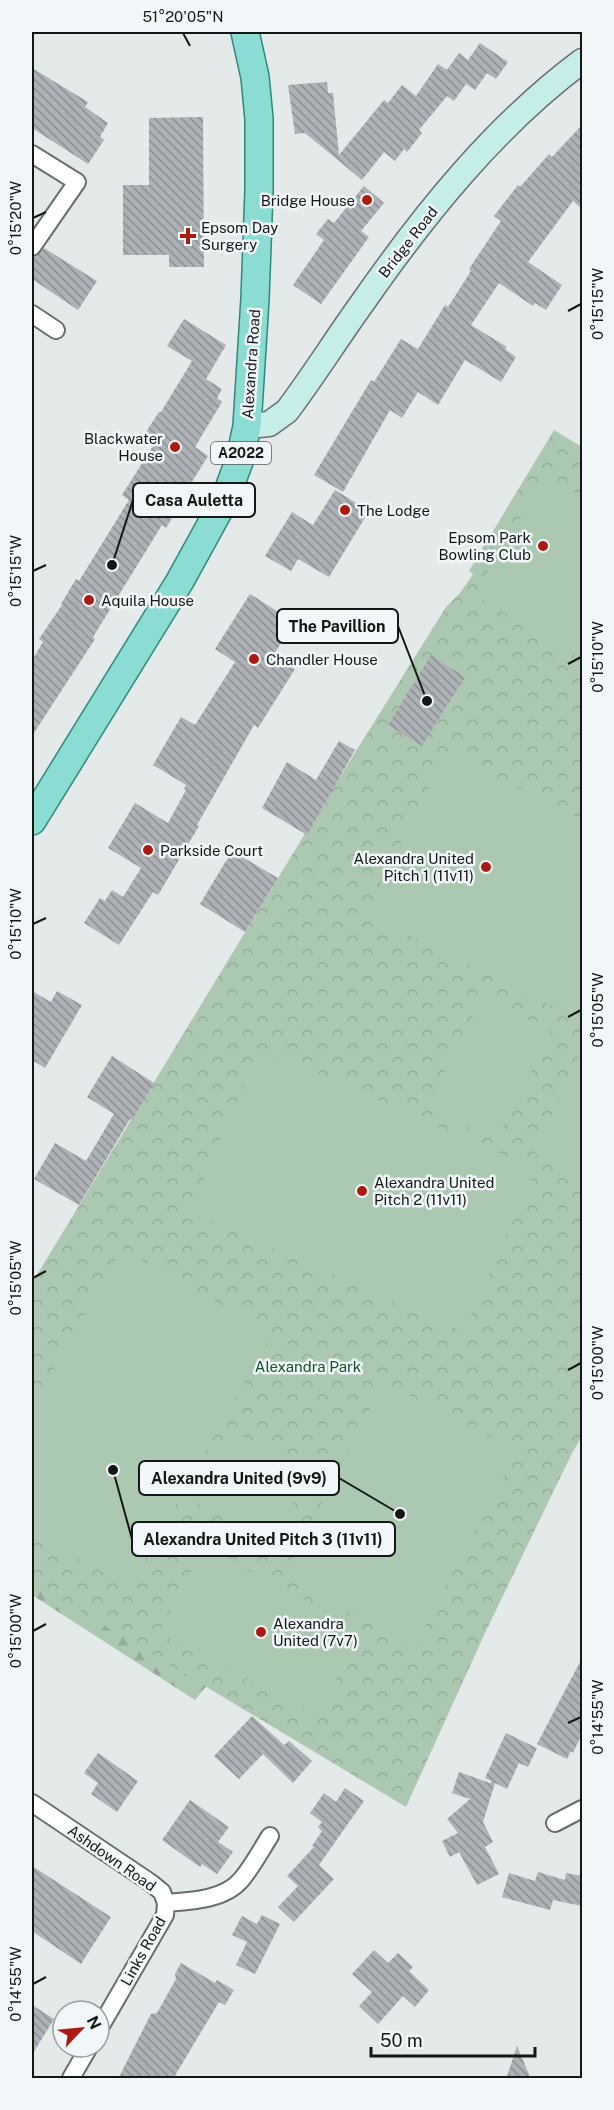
<svg xmlns="http://www.w3.org/2000/svg" width="614" height="2110" font-family="'Public Sans',sans-serif">
<style>
.forest{fill:url(#forest-firs)}
.park{fill:url(#park-crowns)}
.pitch{fill:#abc9b1}
.building{fill:url(#building-back-hatch)}
.lines{fill:none;stroke-linecap:round;stroke-linejoin:round}
.minor-casing{stroke:#686d6e;stroke-width:20}
.secondary-casing{stroke:#686d6e;stroke-width:27}
.primary-casing{stroke:#2f887e;stroke-width:30}
.minor{stroke:#fff;stroke-width:16}
.secondary{stroke:#c5eee9;stroke-width:24}
.primary{stroke:#8bdcd3;stroke-width:27}
.ticks{fill:none;stroke:#151717;stroke-width:2}
.poi-dot{fill:#ac1b11;stroke:#f1f6f8;stroke-width:2}
.labels{text-anchor:middle;dominant-baseline:central;stroke-width:5;stroke-linejoin:round;paint-order:stroke}
.shield{fill:#f1f6f8;stroke:#575a5a;stroke-width:1.5}
.shield-label{font-size:14px;font-weight:bold;fill:#151717}
.poi-label{font-size:15px;fill:#151717;stroke:#f1f6f8;text-anchor:start}
.street-label{font-size:15px;fill:#151717;stroke:#f1f6f8}
.park-label{font-size:15px;fill:#0f5428;stroke:#f1f6f8}
.leader{fill:none;stroke:#151717;stroke-width:2}
.callout-dot{fill:#151717;stroke:#f1f6f8;stroke-width:2}
.callout{fill:#f1f6f8;stroke:#151717;stroke-width:2}
.callout-label{font-size:16px;text-anchor:middle;font-weight:bold;fill:#151717}
.neatline{fill:none;stroke:#151717;stroke-width:2}
.ticks-label{font-size:15px;text-anchor:middle;fill:#151717}
</style>
<defs>
<pattern id="forest-firs" width="22" height="20" patternUnits="userSpaceOnUse" patternTransform="scale(1.5)"><rect width="22" height="20" fill="#abc9b1"/><path d="M5 1l3.5 6h-7zM16 11l3.5 6h-7z" fill="#92ac98"/></pattern>
<pattern id="park-crowns" width="20" height="18" patternUnits="userSpaceOnUse" patternTransform="scale(1.5)"><rect width="20" height="18" fill="#abc9b1"/><path d="M2 6a3 3 0 1 1 6 0M12 15a3 3 0 1 1 6 0" fill="none" stroke="#92ac98"/></pattern>
<pattern id="building-back-hatch" width="6" height="6" patternUnits="userSpaceOnUse" patternTransform="scale(1.5)"><rect width="6" height="6" fill="#aeb1b5"/><path d="M-1 5l2 2M0 0l6 6M5-1l2 2" fill="none" stroke="#8c8f92"/></pattern>
</defs>
<rect width="100%" height="100%" fill="#e4e9ea"/>
<path class="forest" d="M32 1546 221 1668 195 1700 32 1595Z"/>
<path class="park" d="M554 430 582 447V1436L572 1453 485 1633 406 1807 32 1582V1283L323 804 446 607 460 593 473 574 469 571Z"/>
<path class="pitch" d="M546 476 582 497V659L474 595Z
M446 752 582 820V1021L366 914Z
M483 996 552 1032 495 1141 427 1105Z
M582 1047V1175L535 1154Z
M260 1049 535 1169 464 1332 189 1212Z
M122 1249 272 1334 129 1588 32 1532V1409Z
M384 1382 516 1451 415 1646 284 1577Z
M237 1433 310 1472 272 1544 199 1505Z
M204 1547 362 1631 317 1716 159 1633Z"/>
<path class="building" d="M480 43 508 62 496 79 487 73 475 90 466 84 454 101 447 96 419 130 422 133 407 152 404 149 395 161 384 152 362 180 305 133 295 134 288 85 327 82 328 93H333L339 155 384 100 388 103 402 85 416 96 438 64 447 70 459 53 468 60Z
M32 68 88 102 85 107 108 123 100 137 104 140 88 164 32 128Z
M203 117 204 267H169V255H123V185H149V118Z
M582 125V209L573 201 528 262 562 285 546 310 535 303 533 306 499 283 471 325 507 347 505 349 516 357 501 382 465 360 438 405 418 392 402 418 390 410 343 492 314 475 371 380 374 382 401 339 418 349 445 305 448 307 471 271 469 269 501 221 494 216 518 185 520 187 549 154 552 157Z
M364 186 384 203 361 231 369 237 321 304 293 285 324 240 316 234 328 219 334 223Z
M44 248 97 281 78 310 32 279V257L37 256Z
M184 319 226 345 206 379 222 389 217 398 222 402 195 447 208 456 180 501 182 502 166 528 162 525 93 637 95 639 32 736V660L43 642 39 639 62 605 61 604 76 579 79 581 129 500 122 495 153 446 142 438 159 412H161L192 361 167 346Z
M335 490 369 511 329 577 298 559 291 571 265 556 292 512 313 525Z
M250 594 294 622 273 656 295 669 258 728 254 725 197 825 199 826 158 895 153 892 119 945 84 923 100 898 105 901 112 890 123 897 141 868 108 848 135 803 168 823 186 790 184 789 186 785 153 765 181 717 195 725 235 662 215 649Z
M431 655 465 677 422 746 388 725Z
M339 741 355 750 307 835 262 808 287 762 316 780Z
M232 851 278 878 245 932 200 904Z
M32 991 51 1002 57 991 82 1005 45 1068 32 1060Z
M112 1056 154 1083 132 1120 130 1119 79 1205 34 1179 55 1143 86 1161 114 1114 87 1097Z
M582 1658V1734L573 1753 571 1751 567 1759 537 1744Z
M252 1716 284 1745 289 1741 312 1761 293 1783 263 1754 239 1779 214 1756Z
M506 1733 537 1748 528 1767 519 1763 507 1789 495 1783 483 1822 493 1842 485 1847 499 1874 477 1885 459 1852 450 1857 442 1841 458 1833 447 1819 470 1799 452 1793 459 1772 490 1783 492 1781 485 1778Z
M98 1753 138 1781 117 1812 91 1794 98 1783 84 1773Z
M345 1788 364 1801 319 1865 334 1879 294 1922 278 1907 298 1886 287 1876 314 1847 312 1846 322 1831 318 1827 322 1822 310 1813 324 1793 336 1802Z
M190 1800 229 1827 218 1842 233 1852 217 1874 202 1864 200 1867 162 1840Z
M32 1866 111 1917 81 1964 32 1931Z
M538 1872 565 1880 566 1873 582 1876V1906L553 1900 550 1910 502 1897 509 1873 535 1881Z
M262 1915 280 1924 255 1974 236 1965 247 1942 232 1935 242 1916 257 1924Z
M374 1950 388 1963 398 1953 413 1967 409 1971 429 1990 415 2007 403 1996 378 2024 359 2006 372 1992 352 1974Z
M181 1963 215 1983 217 1980 234 1990 225 2005 219 2002 173 2079H118L151 2014 157 2013 176 1979 175 1974Z
M32 2005 54 2019 32 2055Z
M517 2046 531 2079H506Z"/>
<g class="lines">
<defs>
<path id="minor" d="M32 154 77 182 32 247
M32 314 56 330
M32 1803 151 1883 162 1892 166 1903
M555 1823 582 1809
M166 1903C191 1901 224 1900 241 1880 252 1867 261 1850 270 1836
M99 2029 165 1915 166 1903
M71 2078 89 2047"/>
<path id="secondary" d="M247 426 269 424 287 411C314 375 337 338 363 302 425 213 495 126 582 61"/>
<path id="primary" d="M32 821 180 581 225 499 240 459 247 426 255 299 259 190V119L255 77 245 32"/>
</defs>
<use href="#minor" class="minor-casing"/>
<use href="#secondary" class="secondary-casing"/>
<use href="#primary" class="primary-casing"/>
<use href="#minor" class="minor"/>
<use href="#secondary" class="secondary"/>
<use href="#primary" class="primary"/>
</g>
<path class="ticks" d="M183 33 190 46M33 218 46 212M568 311 581 304M33 571 46 565M568 664 581 657M33 924 46 918M568 1017 581 1010M33 1278 46 1271M568 1370 581 1363M33 1631 46 1624M568 1723 581 1717M33 1984 46 1977"/>
<g class="poi-dot">
<circle cx="367" cy="200" r="6"/>
<path d="M185 227h6v6h6v6h-6v6h-6v-6h-6v-6h6z"/>
<circle cx="175" cy="447" r="6"/>
<circle cx="345" cy="510" r="6"/>
<circle cx="543" cy="546" r="6"/>
<circle cx="89" cy="600" r="6"/>
<circle cx="254" cy="659" r="6"/>
<circle cx="148" cy="850" r="6"/>
<circle cx="486" cy="867" r="6"/>
<circle cx="362" cy="1191" r="6"/>
<circle cx="261" cy="1632" r="6"/>
</g>
<g class="labels">
<rect class="shield" x="211" y="442" width="60" height="22" rx="4.5"/>
<g class="shield-label">
<text x="241" y="453">A2022</text>
</g>
<g class="poi-label">
<text x="355" y="200" text-anchor="end">Bridge House</text>
<text x="201" y="227">Epsom Day<tspan x="201" dy="17">Surgery</tspan></text>
<text x="163" y="438" text-anchor="end">Blackwater<tspan x="163" dy="17">House</tspan></text>
<text x="357" y="510">The Lodge</text>
<text x="531" y="537" text-anchor="end">Epsom Park<tspan x="531" dy="17">Bowling Club</tspan></text>
<text x="101" y="600">Aquila House</text>
<text x="266" y="659">Chandler House</text>
<text x="160" y="850">Parkside Court</text>
<text x="474" y="858" text-anchor="end">Alexandra United<tspan x="474" dy="17">Pitch 1 (11v11)</tspan></text>
<text x="374" y="1182">Alexandra United<tspan x="374" dy="17">Pitch 2 (11v11)</tspan></text>
<text x="273" y="1623">Alexandra<tspan x="273" dy="17">United (7v7)</tspan></text>
</g>
<g class="street-label">
<text transform="translate(408 242) rotate(-52)">Bridge Road</text>
<text transform="translate(251 364) rotate(-86)">Alexandra Road</text>
<text transform="translate(112 1858) rotate(35)">Ashdown Road</text>
<text transform="translate(143 1951) rotate(-61)">Links Road</text>
</g>
<g class="park-label">
<text x="308" y="1366">Alexandra Park</text>
</g>
</g>
<path class="leader" d="M112 565L133 500M427 701L398 626M400 1514L339 1478M113 1470L132 1539"/>
<g class="callout-dot">
<circle cx="112" cy="565" r="6"/>
<circle cx="427" cy="701" r="6"/>
<circle cx="400" cy="1514" r="6"/>
<circle cx="113" cy="1470" r="6"/>
</g>
<g class="callout">
<rect x="133" y="483" width="122" height="34" rx="6"/>
<rect x="277" y="609" width="121" height="34" rx="6"/>
<rect x="139" y="1461" width="200" height="34" rx="6"/>
<rect x="132" y="1522" width="263" height="34" rx="6"/>
</g>
<g class="callout-label">
<text x="194" y="506">Casa Auletta</text>
<text x="337" y="632">The Pavillion</text>
<text x="239" y="1484">Alexandra United (9v9)</text>
<text x="263" y="1545">Alexandra United Pitch 3 (11v11)</text>
</g>
<rect width="614" height="2110" fill="none" stroke="#f1f6f8" stroke-width="66"/>
<g transform="translate(81 2029) rotate(64)"><circle r="28" fill="#f1f6f8" stroke="#999d9e" stroke-width="1.5"/>
<path d="M0-4.5L10 22L0 15L-10 22Z" fill="#ac1b11"/>
<text y="-9" font-size="16" font-weight="bold" text-anchor="middle" fill="#151717">N</text>
</g>
<path d="M371 2047v9h164v-9" fill="none" stroke="#151717" stroke-width="3"/>
<text x="380" y="2047" font-size="18" fill="#151717" stroke="#f1f6f8" stroke-width="4.5" paint-order="stroke">50 m</text>
<rect x="33" y="33" width="548" height="2044" class="neatline"/>
<g class="ticks-label">
<text x="183" y="22">51°20'05"N</text>
<text transform="translate(16 218) rotate(-90)" y="5">0°15'20"W</text>
<text transform="translate(598 304) rotate(-90)" y="5">0°15'15"W</text>
<text transform="translate(16 571) rotate(-90)" y="5">0°15'15"W</text>
<text transform="translate(598 657) rotate(-90)" y="5">0°15'10"W</text>
<text transform="translate(16 924) rotate(-90)" y="5">0°15'10"W</text>
<text transform="translate(598 1010) rotate(-90)" y="5">0°15'05"W</text>
<text transform="translate(16 1278) rotate(-90)" y="5">0°15'05"W</text>
<text transform="translate(598 1363) rotate(-90)" y="5">0°15'00"W</text>
<text transform="translate(16 1631) rotate(-90)" y="5">0°15'00"W</text>
<text transform="translate(598 1717) rotate(-90)" y="5">0°14'55"W</text>
<text transform="translate(16 1984) rotate(-90)" y="5">0°14'55"W</text>
</g>
</svg>
